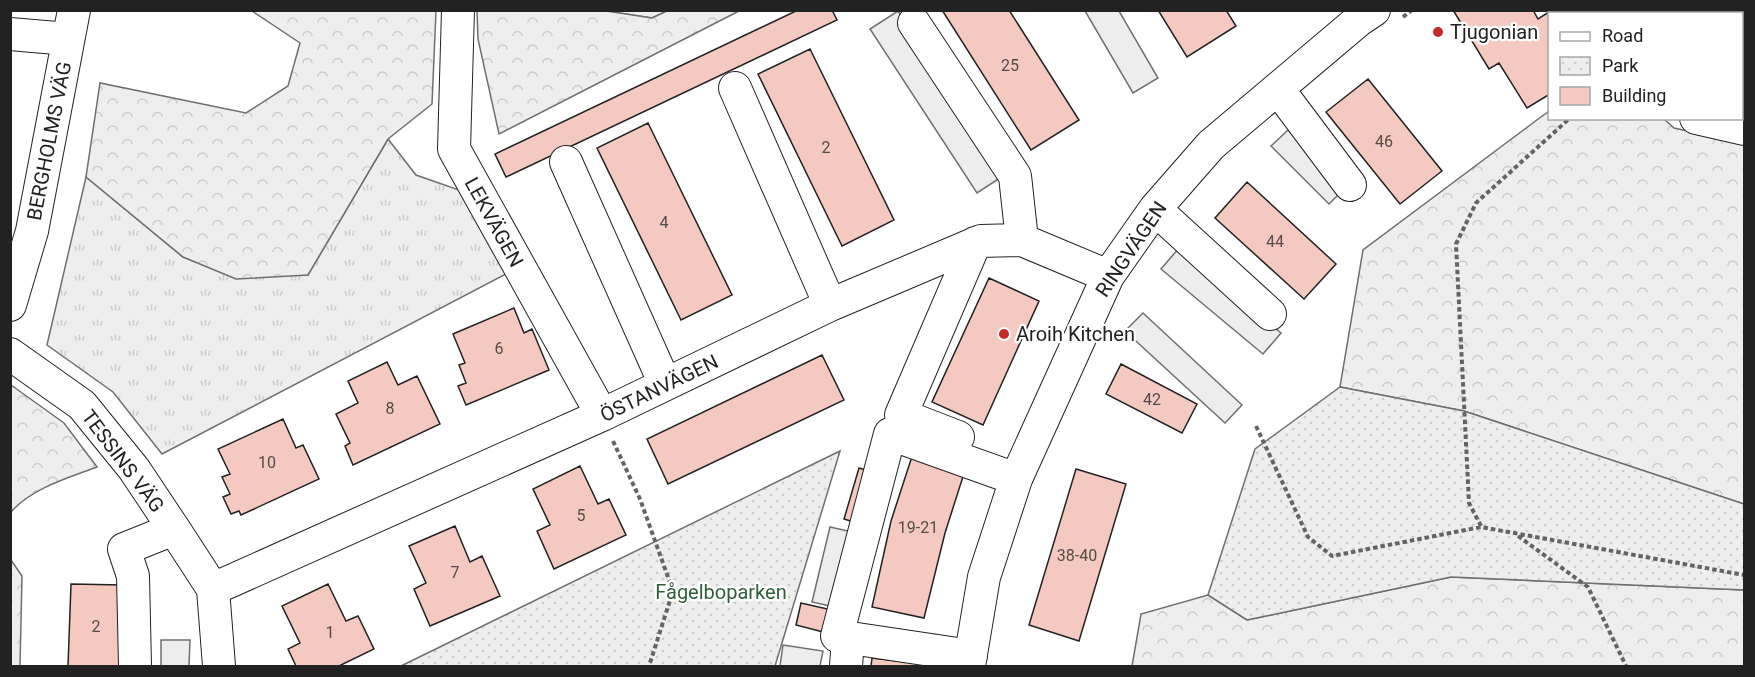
<svg xmlns="http://www.w3.org/2000/svg" width="1755" height="677" font-family="Roboto,sans-serif">
<style>
.grass{fill:url(#grass-tufts);stroke:#6f6f6f;stroke-width:1.5}
.forest{fill:url(#forest-crowns);stroke:#6f6f6f;stroke-width:1.5}
.park{fill:url(#park-dots);stroke:#6f6f6f;stroke-width:1.5}
.parking{fill:#ededed;stroke:#6f6f6f;stroke-width:1.5}
.building{fill:#f3c9c0;stroke:#222;stroke-width:1.5}
.lines{fill:none;stroke-linecap:round;stroke-linejoin:round}
.minor-casing{stroke:#222;stroke-width:34}
.path{stroke:#646464;stroke-width:4;stroke-dasharray:4.5 3;stroke-linecap:butt}
.minor{stroke:#fff;stroke-width:32}
.poi-dot{fill:#c62828;stroke:#fff;stroke-width:2}
.labels{text-anchor:middle;dominant-baseline:central;stroke-width:4.5;stroke-linejoin:round;paint-order:stroke}
.number-label{font-size:16px;fill:#564c4a}
.poi-label{font-size:20px;fill:#222;stroke:#fff;text-anchor:start}
.street-label{font-size:20px;fill:#222;stroke:#fff}
.park-label{font-size:20px;fill:#2f5e38;stroke:#fff}
</style>
<defs>
<pattern id="grass-tufts" width="24" height="20" patternUnits="userSpaceOnUse" patternTransform="scale(1.5)"><rect width="24" height="20" fill="#eee"/><path d="M3 7l-1-3M5 7V3M7 7l1-3M15 17l-1-3M17 17v-4M19 17l1-3" fill="none" stroke="#ccc"/></pattern>
<pattern id="forest-crowns" width="20" height="18" patternUnits="userSpaceOnUse" patternTransform="scale(1.5)"><rect width="20" height="18" fill="#eee"/><path d="M2 6a3 3 0 1 1 6 0M12 15a3 3 0 1 1 6 0" fill="none" stroke="#ccc"/></pattern>
<pattern id="park-dots" width="8" height="8" patternUnits="userSpaceOnUse" patternTransform="scale(1.5)"><rect width="8" height="8" fill="#eee"/><path d="M2 2h.1M6 6h.1" fill="none" stroke="#ccc" stroke-width="1.8" stroke-linecap="round"/></pattern>
</defs>
<rect width="100%" height="100%" fill="#fff"/>
<path class="grass" d="M606 11H667L652 18Z
M388 139 416 175 462 191 506 274 162 454 113 392 47 345 86 177 183 257 308 275Z"/>
<path class="forest" d="M252 11H436L432 104 388 139 308 275 236 279 183 257 86 177 100 83 246 113 288 86 300 43Z
M606 11 652 18 667 11H739L499 134 478 39 477 11Z
M1549 111 1550 118 1664 119 1674 128 1744 143V504L1464 411 1340 387 1363 250Z
M11 385 64 423 97 467C68 478 32 488 11 512Z
M11 560 22 576 20 666H11Z
M1451 577 1744 590V666H1132L1141 614 1208 595 1247 620Z"/>
<path class="park" d="M1340 387 1464 411 1744 504V590L1451 577 1247 620 1208 595 1255 449Z
M840 451 775 666H401Z"/>
<path class="parking" d="M898 11 1006 174 977 193 870 29Z
M1085 11H1119L1158 78 1133 93Z
M1288 130 1346 187 1329 204 1271 146Z
M1179 248 1281 333 1263 354 1161 269Z
M1143 313 1242 405 1225 423 1125 331Z
M830 527 857 533 839 608 812 602Z
M161 640H190L189 666H161Z
M783 645 823 651 820 666H780Z"/>
<path class="building" d="M798 10H832L837 20 506 177 495 154Z
M942 10H1009L1079 120 1031 150Z
M1158 10H1226L1236 26 1187 57Z
M1453 10H1533L1538 19 1552 10H1574L1576 14H1550V94L1527 108 1499 63 1489 69Z
M1659 10H1709L1708 14H1658Z
M1744 45V76L1742 75Z
M810 49 894 220 842 246 758 74Z
M1368 79 1442 171 1400 204 1326 112Z
M648 123 732 295 681 320 597 148Z
M1247 182 1336 264 1304 299 1215 218Z
M989 278 1039 301 983 425 932 402Z
M514 308 524 333 532 329 549 370 466 405 458 386 466 383 459 365 465 363 453 334Z
M822 355 844 400 668 484 647 439Z
M387 362 398 385 417 376 440 424 353 465 345 446 350 443 336 414 358 403 348 381Z
M1121 364 1197 404 1182 433 1106 394Z
M283 419 296 448 303 445 319 479 241 515 239 511 231 514 223 497 230 494 222 477 230 474 218 449Z
M916 444 967 464 945 533 924 618 872 607 891 521Z
M580 466 598 504 609 499 626 535 554 569 537 531 550 525 533 489Z
M859 468 873 472 857 523 844 519Z
M1076 469 1126 484 1079 641 1029 625Z
M455 526 470 562 482 556 500 596 430 626 414 589 426 583 409 546Z
M71 584 123 585 121 666H68Z
M328 584 346 621 358 616 374 649 339 666H296L288 649 300 643 282 606Z
M801 603 832 610 827 633 796 625Z
M872 658 922 664V666H871Z"/>
<g class="lines">
<defs>
<path id="minor" d="M458 10 454 149 602 415
M1598 10 1600 14
M914 23 1015 176 1022 240
M10 34 68 39
M735 88 830 305
M1278 89 1350 185
M1696 118 1744 129
M566 162 665 384
M1155 209 1270 314
M10 305 32 231 74 10
M10 354 82 405 134 469 174 529 213 589 219 666
M958 437 901 415 975 243
M213 589 602 415 830 305 981 241 1022 240 1108 276
M971 656 837 636 890 434 1016 479
M135 666 133 576 124 549 174 529
M846 666 848 638
M969 666 984 577 1016 479 1108 276 1155 209 1211 145 1359 20 1374 10"/>
</defs>
<use href="#minor" class="minor-casing"/>
<path class="path" d="M1403 17 1412 10
M1256 426 1308 537 1332 556 1481 527 1744 575
M613 441 640 499 673 591 649 666
M1481 526 1469 503 1456 244 1476 203 1570 118
M1518 536 1588 587 1626 666"/>
<use href="#minor" class="minor"/>
</g>
<g class="poi-dot">
<circle cx="1438" cy="32" r="6"/>
<circle cx="1004" cy="334" r="6"/>
</g>
<g class="labels">
<g class="number-label">
<text x="1010" y="65">25</text>
<text x="1384" y="141">46</text>
<text x="826" y="147">2</text>
<text x="664" y="222">4</text>
<text x="1275" y="241">44</text>
<text x="499" y="348">6</text>
<text x="1152" y="399">42</text>
<text x="390" y="408">8</text>
<text x="267" y="462">10</text>
<text x="581" y="515">5</text>
<text x="918" y="527">19-21</text>
<text x="1077" y="555">38-40</text>
<text x="455" y="572">7</text>
<text x="96" y="626">2</text>
<text x="330" y="632">1</text>
</g>
<g class="poi-label">
<text x="1450" y="32">Tjugonian</text>
<text x="1016" y="334">Aroih Kitchen</text>
</g>
<g class="street-label">
<text transform="translate(49 141) rotate(-79)">BERGHOLMS VÄG</text>
<text transform="translate(494 222) rotate(61)">LEKVÄGEN</text>
<text transform="translate(1131 249) rotate(-56)">RINGVÄGEN</text>
<text transform="translate(659 388) rotate(-26)">ÖSTANVÄGEN</text>
<text transform="translate(123 461) rotate(53)">TESSINS VÄG</text>
</g>
<g class="park-label">
<text x="721" y="592">Fågelboparken</text>
</g>
</g>
<rect width="1755" height="677" fill="none" stroke="#222222" stroke-width="24"/>
<rect x="1548" y="12" width="195" height="108" fill="#ffffff" stroke="#a7a7a7" stroke-width="1.5"/>
<rect x="1560" y="32" width="30" height="9" fill="#ffffff" stroke="#a7a7a7" stroke-width="1.5"/>
<text x="1602" y="42" font-size="18" fill="#222222">Road</text>
<rect x="1560" y="57" width="30" height="18" fill="url(#park-dots)" stroke="#a7a7a7" stroke-width="1.5"/>
<text x="1602" y="72" font-size="18" fill="#222222">Park</text>
<rect x="1560" y="87" width="30" height="18" fill="#f3c9c0" stroke="#a7a7a7" stroke-width="1.5"/>
<text x="1602" y="102" font-size="18" fill="#222222">Building</text>
</svg>
